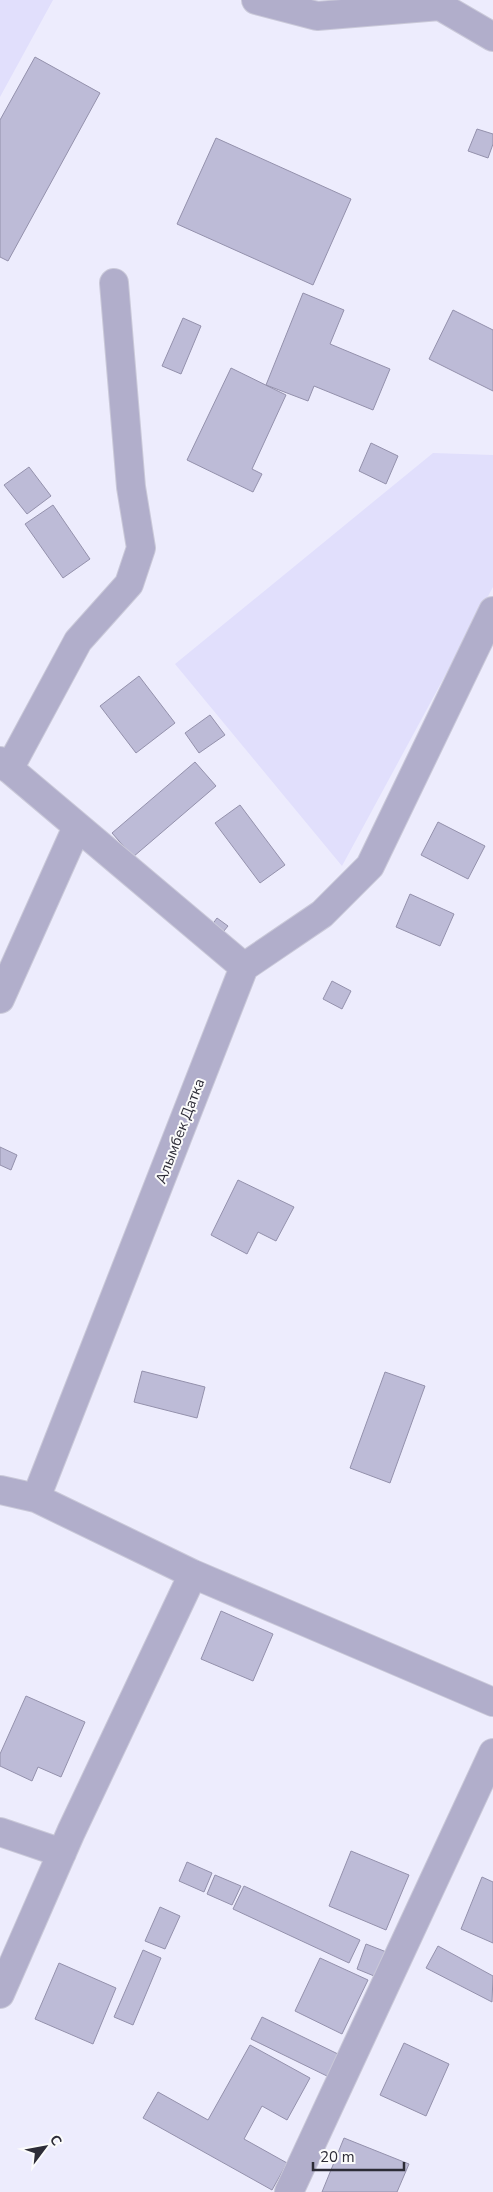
<svg xmlns="http://www.w3.org/2000/svg" width="493" height="2192" font-family="'Nunito Sans',sans-serif">
<style>
.built{fill:#e1dffc}
.building{fill:#bdbbd7;stroke:#9491ac}
.lines{fill:none;stroke-linecap:round;stroke-linejoin:round}
.minor-casing{stroke:#cac9d9;stroke-width:30}
.minor{stroke:#b1aecb;stroke-width:28}
.labels{text-anchor:middle;dominant-baseline:central;stroke-width:4;stroke-linejoin:round;paint-order:stroke}
.street-label{font-size:15px;fill:#2d2c37;stroke:#fbfbfb}
</style>
<rect width="100%" height="100%" fill="#edecfd"/>
<path class="built" d="M0 0H53L0 97Z
M433 453 493 455V587L342 866 175 664Z"/>
<path class="building" d="M35 57 100 93 8 261 0 257V120Z
M477 129 493 134V144L488 158 468 151Z
M216 138 351 199 313 285 177 224Z
M303 293 344 310 330 344 390 369 373 410 314 386 308 401 266 385Z
M453 310 493 330V391L429 359Z
M183 318 201 326 181 374 162 366Z
M231 368 286 395 252 469 262 474 253 492 187 460Z
M371 443 398 456 386 484 359 471Z
M29 467 51 496 27 514 4 485Z
M53 505 90 559 63 578 25 524Z
M139 676 175 723 136 753 100 706Z
M210 715 225 735 199 753 185 733Z
M195 762 216 786 133 857 112 833Z
M240 805 285 865 260 883 215 823Z
M438 822 485 846 468 879 421 855Z
M410 894 454 914 440 946 396 927Z
M217 918 228 926 219 937 209 929Z
M332 981 351 991 342 1009 323 999Z
M0 1147 17 1155 11 1170 0 1165Z
M238 1180 294 1207 276 1241 258 1232 247 1254 211 1235Z
M142 1371 205 1387 197 1418 134 1402Z
M385 1372 425 1386 390 1483 350 1468Z
M221 1611 273 1634 253 1681 201 1659Z
M26 1696 85 1722 61 1777 38 1767 32 1781 0 1766V1754Z
M351 1851 409 1875 386 1930 329 1906Z
M187 1862 212 1873 204 1892 179 1881Z
M215 1875 241 1886 232 1905 207 1894Z
M482 1877 493 1882V1943L461 1929Z
M244 1886 360 1940 349 1963 233 1909Z
M160 1907 180 1916 165 1949 145 1941Z
M366 1944 389 1953 379 1978 357 1969Z
M438 1946 493 1976 492 2002 426 1968Z
M143 1950 161 1958 133 2025 114 2017Z
M320 1958 368 1980 342 2034 295 2011Z
M59 1963 116 1988 93 2044 35 2019Z
M262 2017 340 2055 329 2077 251 2039Z
M404 2043 449 2064 426 2116 380 2095Z
M250 2045 310 2078 287 2120 262 2106 244 2139 287 2163 272 2190 143 2118 158 2092 208 2120Z
M344 2138 409 2164 397 2192H322Z"/>
<g class="lines">
<defs>
<path id="minor" d="M256 0 317 16 440 6 493 37
M0 761 244 967
M9 769 78 641 129 584 141 548 131 487 114 283
M244 967 322 914 370 866 493 611
M0 999 77 827
M0 1490 36 1498 193 1574 493 1702
M36 1498 244 967
M0 1832 62 1853
M0 1994 71 1832 193 1574
M289 2192 493 1753"/>
</defs>
<use href="#minor" class="minor-casing"/>
<use href="#minor" class="minor"/>
</g>
<g class="labels">
<g class="street-label">
<text transform="translate(180 1131) rotate(-69)">Алымбек Датка</text>
</g>
</g>
<g transform="translate(45 2147) rotate(58)" stroke="#fbfbfb" stroke-width="4" paint-order="stroke">
<path d="M0-4L9 19L0 12L-9 19Z" fill="#2d2c37"/>
<text y="-8" font-size="14" font-weight="bold" text-anchor="middle" fill="#2d2c37">С</text>
</g>
<path d="M313 2162v8h91v-8" fill="none" stroke="#2d2c37" stroke-width="2.5"/>
<text x="320" y="2162" font-size="15" fill="#2d2c37" stroke="#fbfbfb" stroke-width="4" paint-order="stroke">20 m</text>
</svg>
